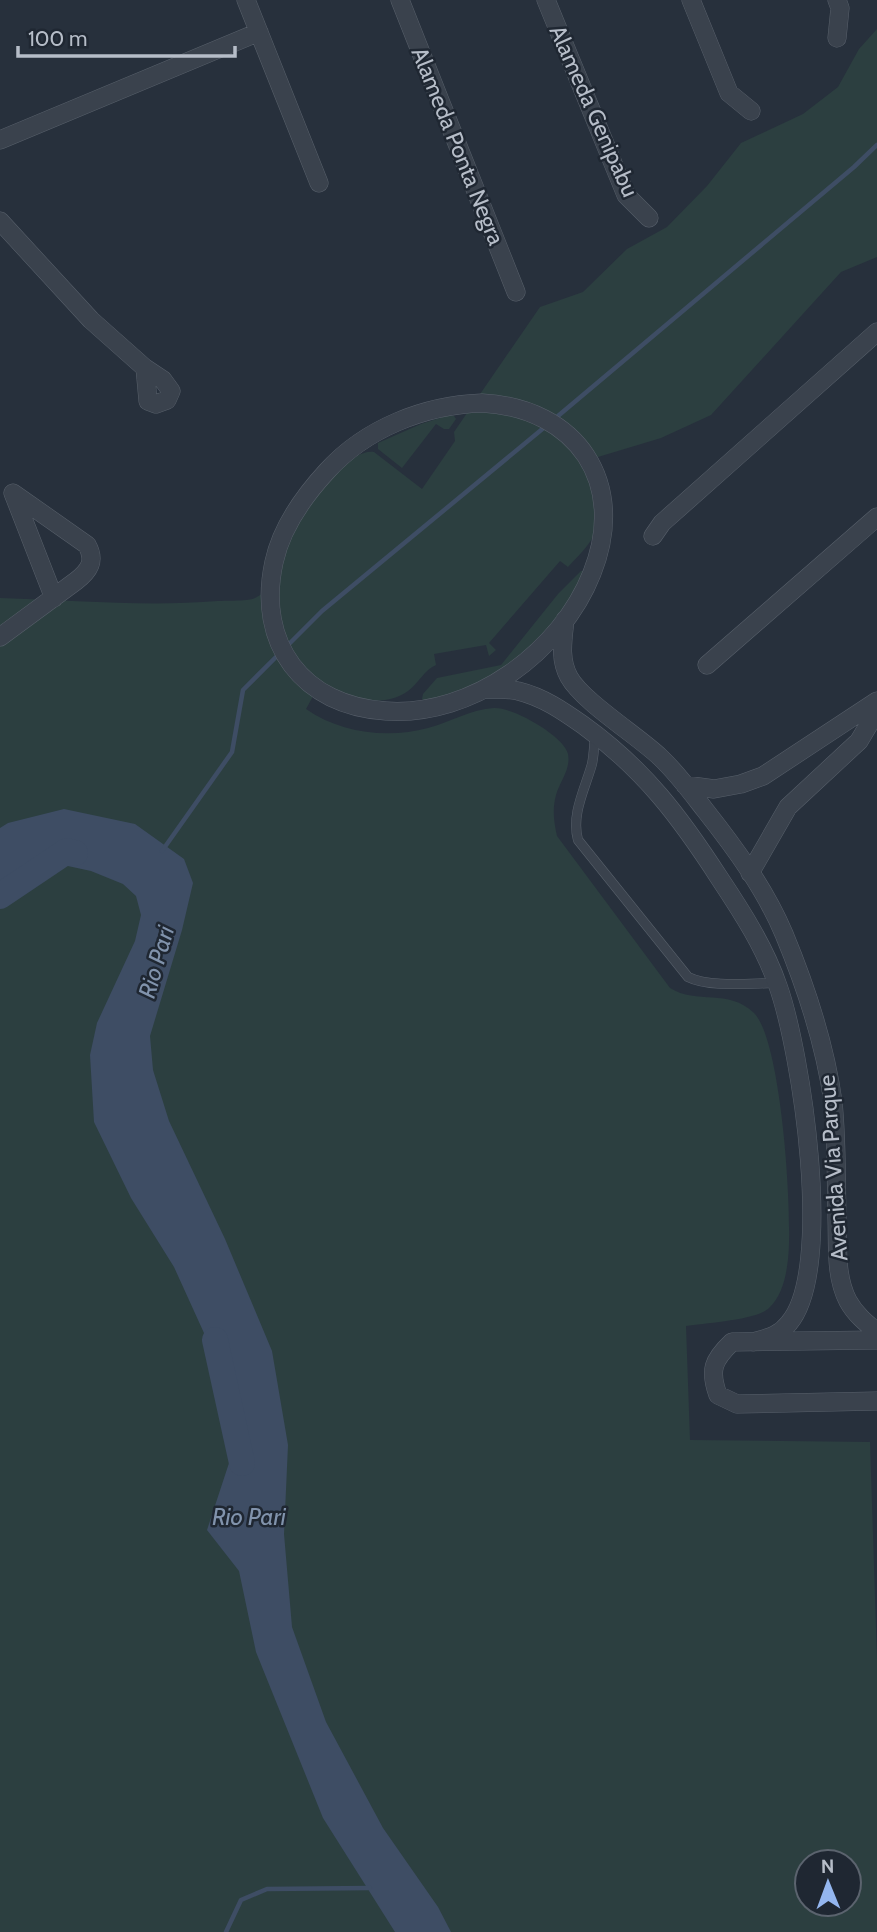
<svg xmlns="http://www.w3.org/2000/svg" width="877" height="1932" font-family="Cabin,sans-serif">
<style>
.green{fill:#2c3f40;fill-rule:evenodd}
.water{fill:#3e4d64}
.lines{fill:none;stroke-linecap:round;stroke-linejoin:round}
.stream{stroke:#3e4d64;stroke-width:4.5}
.river{stroke:#3e4d64;stroke-width:26}
.lane-casing{stroke:#58606b;stroke-width:10}
.street-casing{stroke:#58606b;stroke-width:19}
.lane{stroke:#3a424d;stroke-width:9}
.street{stroke:#3a424d;stroke-width:18}
.labels{text-anchor:middle;dominant-baseline:central;stroke-width:5;stroke-linejoin:round;paint-order:stroke}
.street-label{font-size:23px;fill:#b6bdc8;stroke:#1f2732}
.water-label{font-size:24px;font-style:italic;fill:#8193ac;stroke:#1f2732}
</style>
<rect width="100%" height="100%" fill="#27303c"/>
<path class="green" d="M877 29V257L841 272 711 415 661 438 588 460C592 480 602 518 593 537 587 548 576 558 568 567L560 561 489 643 496 650 489 656 486 645 434 654 436 665C424 670 419 683 408 691 382 710 345 696 316 691L306 709C340 733 388 739 428 728 451 722 471 709 494 708 513 707 564 736 568 754 571 769 560 781 556 795 552 810 554 822 557 836L670 988C697 1005 728 988 754 1013 782 1041 793 1218 788 1259 786 1277 782 1296 769 1308 757 1320 705 1323 686 1326L690 1440 870 1442 877 1659V1932H0V598C72 600 146 607 218 601 229 600 246 602 255 598 278 588 282 554 291 535 302 511 346 448 374 452L422 489 455 441 454 432 540 307 583 292 627 249 667 227 707 186 741 143 803 114 838 87 859 49ZM807 1862H849V1904H807Z
M449 415 454 416 456 419 449 429H444L436 424 402 468 378 449V443L421 424Z
M581 571H584L562 615 516 661 475 687 428 702 422 699 423 694 437 678 501 665 558 594Z"/>
<path class="water" d="M64 809 135 824 184 859 193 883 182 930 150 1036 153 1070 169 1121 225 1239 272 1351 288 1445 284 1534 292 1627 326 1722 383 1828 438 1907 451 1932H395L323 1818 256 1652 239 1571 207 1530 230 1460 236 1415 224 1377 174 1267 131 1198 94 1122 90 1055 97 1023 135 941 141 915 136 896 123 884 91 871 54 863 25 871 0 889V828L8 823Z"/>
<g class="lines">
<path class="stream" d="M552 421 854 167 877 145
M286 647 322 611 546 426
M162 851 232 752 243 690 280 653
M226 1932 241 1900 267 1889 370 1888"/>
<path class="river" d="M0 896 67 851 75 853
M215 1340 242 1463"/>
<defs>
<path id="lane" d="M595 736C594 745 594 755 592 764 585 789 571 814 578 840L688 977C710 988 752 983 778 983"/>
<path id="street" d="M246 0 319 183
M400 0 516 292
M546 0 626 195 649 218
M691 0 729 93 751 111
M837 0 840 8 837 38
M0 140 259 32
M0 221 91 320 145 368 163 380 171 391 167 400 156 404 148 401 145 368
M482 403C577 408 628 483 592 573 561 652 472 717 386 711 303 706 256 644 274 562 281 529 304 496 327 471 366 428 425 405 482 403Z
M653 536 662 523 877 332
M565 620C563 639 559 659 569 677 582 701 638 736 660 757 677 773 691 792 705 810 735 848 765 889 784 934 806 987 825 1044 833 1102 837 1140 836 1179 837 1218 838 1246 835 1276 848 1301 855 1314 866 1323 877 1332
M0 637 76 581C89 571 96 561 87 545L13 493 54 598
M707 665 877 517
M486 689C496 690 508 688 518 691 543 697 563 711 583 725 644 769 680 817 720 879 742 912 765 948 778 986 801 1051 835 1269 789 1323 779 1336 767 1338 753 1342
M685 785 714 789 741 784 763 776 877 701
M750 873 788 807 859 741 877 711
M877 1340 732 1342C713 1360 709 1370 718 1395L737 1404 877 1401"/>
</defs>
<use href="#lane" class="lane-casing"/>
<use href="#street" class="street-casing"/>
<use href="#lane" class="lane"/>
<use href="#street" class="street"/>
</g>
<g class="labels">
<g class="street-label">
<text transform="translate(594 111) rotate(66)">Alameda Genipabu</text>
<text transform="translate(458 146) rotate(68)">Alameda Ponta Negra</text>
<text transform="translate(833 1168) rotate(-94)">Avenida Via Parque</text>
</g>
<g class="water-label">
<text transform="translate(156 962) rotate(-74)">Rio Pari</text>
<text x="249" y="1516">Rio Pari</text>
</g>
</g>
<g transform="translate(828 1883) rotate(359)"><circle r="33" fill="#1f2732" stroke="#5b636e" stroke-width="2"/>
<path d="M0-5L12 26L0 18L-12 26Z" fill="#94b6ef"/>
<text y="-10" font-size="19" font-weight="bold" text-anchor="middle" fill="#b6bdc8">N</text>
</g>
<path d="M18 46v10h217v-10" fill="none" stroke="#b6bdc8" stroke-width="3.5"/>
<text x="28" y="46" font-size="21" fill="#b6bdc8" stroke="#1f2732" stroke-width="5" paint-order="stroke">100 m</text>
</svg>
